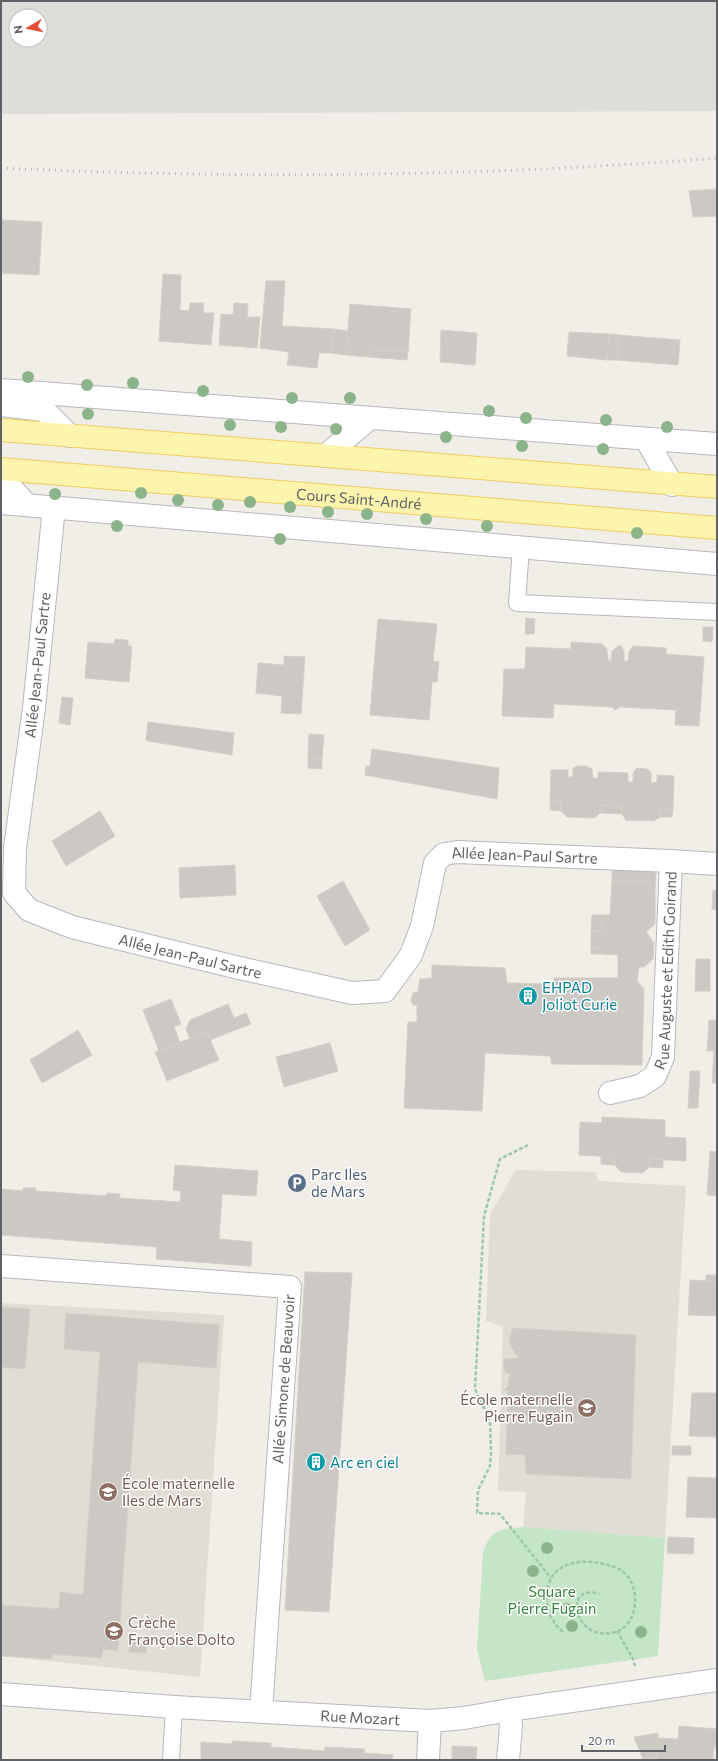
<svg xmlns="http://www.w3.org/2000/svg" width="718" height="1761" font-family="Commissioner,sans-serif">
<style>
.industrial{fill:#dfddd9;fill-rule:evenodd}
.education{fill:#e0ddd5}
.green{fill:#c4e6c6}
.building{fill:#ccc8c4;stroke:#d4d0c5}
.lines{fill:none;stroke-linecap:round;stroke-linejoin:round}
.lane-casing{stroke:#b7b8bd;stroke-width:18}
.street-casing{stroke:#b7b8bd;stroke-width:24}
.primary-casing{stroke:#eecd62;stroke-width:24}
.path{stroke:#9dc7ab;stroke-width:2.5;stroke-dasharray:4 2;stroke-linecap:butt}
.lane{stroke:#fff;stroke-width:16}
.street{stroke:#fff;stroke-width:22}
.primary{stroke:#fdf4ae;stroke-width:22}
.rail{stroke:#b5b5b6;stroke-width:3;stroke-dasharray:1 5;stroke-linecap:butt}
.tree{fill:#8bb48b}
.labels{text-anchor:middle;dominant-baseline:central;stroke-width:3;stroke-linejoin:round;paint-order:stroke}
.street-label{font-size:15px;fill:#5e6166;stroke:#fff}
.culture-label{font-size:15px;fill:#0d838f;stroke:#fff;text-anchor:start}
.service-label{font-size:15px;fill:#4e5e75;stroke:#fff;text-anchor:start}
.education-label{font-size:15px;fill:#785e54;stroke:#fff;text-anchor:start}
.park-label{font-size:15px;fill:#38843f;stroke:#fff}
</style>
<rect width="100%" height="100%" fill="#f0eee7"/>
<path class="industrial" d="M1 1H717V111L1 114ZM16 16H40V40H16Z"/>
<path class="education" d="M516 1170 596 1172 598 1181 686 1186 665 1538 523 1527 526 1492 498 1491 503 1326 486 1321 490 1214Z
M1 1303 224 1315 200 1677 1 1656Z"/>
<path class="green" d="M523 1527 665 1538 658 1656 485 1681 477 1649 483 1553C491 1528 501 1530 523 1527Z"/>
<path class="building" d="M717 189V216L693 217 689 191Z
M1 220 42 222 39 275 1 273Z
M163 274 181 275 180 310 189 311 190 303H204L203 313H214L211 345 159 341Z
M266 281H285L282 326 334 329 331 353H319L317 368 287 365 289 352 260 348Z
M234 303 248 304 247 317H260L257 348 219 345 221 314 233 315Z
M350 304 411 309 408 352 368 349V357L346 355Z
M334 329 348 331 346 355 331 353Z
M441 330 477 333 475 365 440 362Z
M569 332 609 334 607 360 567 356Z
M609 334 618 335 617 360H607Z
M618 335 680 340 678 365 617 360Z
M368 349 408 352 407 360 368 357Z
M526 618 535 619 534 634H525Z
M378 619 437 624 433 661 439 662 437 682H432L429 720 370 715Z
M703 627H713L712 642 703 641Z
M115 639 127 640 128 641V646H132L129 682 85 678 88 642 114 644Z
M571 642 602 644 607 649 608 660H611L612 651 618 646H621L624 651V661H628L629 652 633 646 666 648V654L704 657 699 726 675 725 676 710 620 707 615 710 612 707 554 704 553 718 502 716 504 669H525L526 647 571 649Z
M284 656 305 657 301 714 281 713 282 696 256 693 258 663 284 665Z
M62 697 73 698 70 725 59 723Z
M148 722 234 733 232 755 148 741 146 740Z
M309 734 324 735 322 759 308 758Z
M372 749 499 768 497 799 365 775 366 766H370Z
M308 758 322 759V769L308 768Z
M578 766H586L592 769 593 778H598V772L628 773V782H633V773L637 768 647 769 651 772V783L657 782V775L674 776 673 809 660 808V817L654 821 626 820 622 814V806L600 805V813L594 818 567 817 561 811V802H550L551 770H568V777H573V768Z
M550 802H561V811L550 810Z
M600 805 622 806V814L600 813Z
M660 808 673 809 672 817H660Z
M100 811 115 836 66 866 52 841Z
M235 865 236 895 180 898 179 868Z
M612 869 656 871 655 890 646 881 612 880Z
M612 880 646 881 655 890V924L646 932 654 943 653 959 644 967H639L637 981 644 989 642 1065 552 1064 550 1056 485 1053 482 1111 404 1108 408 1022H417V1005H413L411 1000 413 993 418 992 420 979 432 978V965L505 968 507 983 553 984 554 978H618V955L602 954 601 948H591V931H602V915H610Z
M343 881 370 930 345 946 317 896Z
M713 890 717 891V910L712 909Z
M592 915H602V931H591Z
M591 948H601L602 954H591Z
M696 959H710V991H695Z
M171 999 181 1024 174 1027 180 1043 159 1051 143 1010Z
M228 1004 234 1018 246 1013 251 1024 210 1040 207 1032 190 1039 186 1029 190 1020Z
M709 1020H717V1083H712L714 1051H707Z
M78 1030 92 1055 42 1083 30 1060Z
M207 1032 219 1060 167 1081 155 1052Z
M330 1043 338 1071 284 1087 276 1057Z
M690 1071H700L698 1108H688Z
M602 1117 665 1120V1137L686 1138V1161L650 1159V1167L642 1173 621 1172 615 1165V1157L579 1155 580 1122 602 1123Z
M710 1151 717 1152V1196L707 1195Z
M601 1156 615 1157V1165L601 1164Z
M650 1159H663V1168L650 1167Z
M175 1165 258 1171 256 1196 222 1194 219 1239 252 1242 251 1266 156 1259 157 1247 1 1235V1189L23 1191V1188H35L36 1191 106 1196 107 1193 120 1194 119 1198 180 1202 181 1191 173 1190Z
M305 1272 352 1273 329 1612 285 1610Z
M706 1275H717V1281H706Z
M690 1280 717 1281V1316L688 1315Z
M1 1307 30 1309 25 1369 1 1367Z
M66 1313 219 1325 216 1368 138 1362 118 1651 103 1649 102 1658 52 1654V1659L1 1656V1605L59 1609 60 1592 83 1595 100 1352 64 1349Z
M512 1328 636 1335 631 1479 526 1474 525 1455 506 1454 508 1390 503 1391 508 1386 510 1374 505 1372 503 1364 505 1359 519 1358 511 1347 509 1338 512 1332Z
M692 1393H717V1437L689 1436Z
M672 1446H691V1455H672Z
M688 1477 717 1478V1518L686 1517Z
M668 1537 694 1538 693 1554 667 1553Z
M130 1640H147L146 1653 129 1652Z
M679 1726 717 1729V1747H714L713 1760H657L658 1738 678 1739Z
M658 1733 657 1758 643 1759 634 1737Z
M232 1741 271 1743V1747L325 1751V1747L365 1749 364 1753 393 1755 392 1760H201V1742L232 1744Z
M452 1746 477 1747 476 1760H452Z"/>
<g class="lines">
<defs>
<path id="lane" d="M521 547 517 603 717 612
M171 1760 174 1707"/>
<g id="street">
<path d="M1 390 717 444"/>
<path d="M1 405 44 410 70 436"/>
<path d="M646 439 672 485"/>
<path d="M325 456 370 418"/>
<path d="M1 476 25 503"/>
<path d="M1 503 717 564"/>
<path id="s1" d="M54 507 34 708 15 848 14 893 29 910 72 927 235 967 352 993 385 991 411 955 422 926 435 863 444 854 457 852 671 861"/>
<path id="s2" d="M610 1093 640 1086 655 1076 663 1057 671 861 717 864"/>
<path d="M1 1266 290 1287 261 1711"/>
<path id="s3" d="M1 1694 174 1707 430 1721 464 1718 509 1710 717 1680"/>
<path d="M428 1760 430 1721"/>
<path d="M508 1760 511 1726 509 1710"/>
</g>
<g id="primary">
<path d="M1 430 717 487"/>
<path id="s4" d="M1 469 717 528"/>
</g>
</defs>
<use href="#lane" class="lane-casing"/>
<use href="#street" class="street-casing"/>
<use href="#primary" class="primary-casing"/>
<path class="path" d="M528 1145 500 1159 484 1216 475 1389 490 1421 491 1454 490 1466 478 1490 477 1513 500 1514 551 1578
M617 1631 633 1659 635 1666
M563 1632C559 1628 555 1625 553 1620 548 1613 547 1605 547 1597 546 1562 582 1557 608 1565 612 1566 618 1568 622 1571 641 1584 640 1625 615 1632 574 1644 562 1582 599 1594"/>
<use href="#lane" class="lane"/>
<use href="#street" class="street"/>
<use href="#primary" class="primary"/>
<path class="rail" d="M1 168C240 179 479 177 717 158"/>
</g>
<g class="tree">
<circle cx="28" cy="377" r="6"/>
<circle cx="133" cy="383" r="6"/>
<circle cx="87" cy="385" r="6"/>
<circle cx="203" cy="391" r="6"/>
<circle cx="292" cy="398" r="6"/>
<circle cx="350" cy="398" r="6"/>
<circle cx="489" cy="411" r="6"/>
<circle cx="88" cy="414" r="6"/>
<circle cx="526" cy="418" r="6"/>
<circle cx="606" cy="420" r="6"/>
<circle cx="230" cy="425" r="6"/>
<circle cx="281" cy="427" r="6"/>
<circle cx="667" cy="427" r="6"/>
<circle cx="336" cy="429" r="6"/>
<circle cx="446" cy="437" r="6"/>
<circle cx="522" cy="446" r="6"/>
<circle cx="603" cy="449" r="6"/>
<circle cx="141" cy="493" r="6"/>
<circle cx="55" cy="494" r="6"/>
<circle cx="178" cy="500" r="6"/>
<circle cx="250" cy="502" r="6"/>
<circle cx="218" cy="505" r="6"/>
<circle cx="290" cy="507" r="6"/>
<circle cx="328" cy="512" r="6"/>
<circle cx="367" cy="514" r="6"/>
<circle cx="426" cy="519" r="6"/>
<circle cx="117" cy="526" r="6"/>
<circle cx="487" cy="526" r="6"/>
<circle cx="637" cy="533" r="6"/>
<circle cx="280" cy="539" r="6"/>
<circle cx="547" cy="1548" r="6"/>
<circle cx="533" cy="1571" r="6"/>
<circle cx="567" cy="1609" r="6"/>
<circle cx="572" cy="1626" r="6"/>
<circle cx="641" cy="1632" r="6"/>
</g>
<defs>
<symbol id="building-disc" viewBox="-11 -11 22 22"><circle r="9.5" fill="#0f9aa8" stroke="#fff"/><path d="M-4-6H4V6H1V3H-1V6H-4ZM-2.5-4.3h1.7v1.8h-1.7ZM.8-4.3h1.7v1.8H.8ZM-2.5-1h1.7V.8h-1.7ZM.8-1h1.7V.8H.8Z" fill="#fff"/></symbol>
<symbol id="parking-disc" viewBox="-11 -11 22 22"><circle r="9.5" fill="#5c6f8a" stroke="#fff"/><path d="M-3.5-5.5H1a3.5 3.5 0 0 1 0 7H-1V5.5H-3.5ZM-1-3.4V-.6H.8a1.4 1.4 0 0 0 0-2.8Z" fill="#fff"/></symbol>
<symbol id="school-disc" viewBox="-11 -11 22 22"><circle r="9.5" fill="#8d6e63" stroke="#fff"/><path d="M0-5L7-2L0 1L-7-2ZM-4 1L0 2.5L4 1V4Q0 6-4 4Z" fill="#fff"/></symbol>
</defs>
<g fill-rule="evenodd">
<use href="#building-disc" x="517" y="985" width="22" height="22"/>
<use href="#parking-disc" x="286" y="1172" width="22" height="22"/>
<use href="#school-disc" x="576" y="1397" width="22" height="22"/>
<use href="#building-disc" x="305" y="1451" width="22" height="22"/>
<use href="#school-disc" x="97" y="1481" width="22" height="22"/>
<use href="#school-disc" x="103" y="1620" width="22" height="22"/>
</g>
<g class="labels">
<g class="street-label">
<text stroke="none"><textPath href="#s4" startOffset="359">Cours Saint-André</textPath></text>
<text transform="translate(37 665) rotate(-84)">Allée Jean-Paul Sartre</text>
<text stroke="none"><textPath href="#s1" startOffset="1011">Allée Jean-Paul Sartre</textPath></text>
<text stroke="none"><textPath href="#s1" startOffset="579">Allée Jean-Paul Sartre</textPath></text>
<text stroke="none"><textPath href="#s2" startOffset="156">Rue Auguste et Edith Goirand</textPath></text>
<text transform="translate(283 1379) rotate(-86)">Allée Simone de Beauvoir</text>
<text stroke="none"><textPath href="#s3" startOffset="360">Rue Mozart</textPath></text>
</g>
<g class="culture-label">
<text x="542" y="987">EHPAD<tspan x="542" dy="17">Joliot Curie</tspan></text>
<text x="330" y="1462">Arc en ciel</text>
</g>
<g class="service-label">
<text x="311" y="1174">Parc Iles<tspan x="311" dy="17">de Mars</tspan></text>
</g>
<g class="education-label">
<text x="573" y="1399" text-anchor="end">École maternelle<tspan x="573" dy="17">Pierre Fugain</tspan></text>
<text x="122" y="1483">École maternelle<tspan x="122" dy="17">Iles de Mars</tspan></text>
<text x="128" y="1622">Crèche<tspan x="128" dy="17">Françoise Dolto</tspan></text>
</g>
<g class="park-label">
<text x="552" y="1591">Square<tspan x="552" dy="17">Pierre Fugain</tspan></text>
</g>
</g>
<rect width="718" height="1761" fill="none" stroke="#5e6166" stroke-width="4"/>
<g transform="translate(28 28) rotate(261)"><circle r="19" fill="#ffffff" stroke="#bfc0c2"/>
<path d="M0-3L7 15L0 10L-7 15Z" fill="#e54d38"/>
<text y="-6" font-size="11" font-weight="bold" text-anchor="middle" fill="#5e6166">N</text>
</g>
<path d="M582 1745v6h83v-6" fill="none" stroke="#5e6166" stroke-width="2"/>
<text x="588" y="1745" font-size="12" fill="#5e6166" stroke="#ffffff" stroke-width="3" paint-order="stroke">20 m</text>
</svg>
